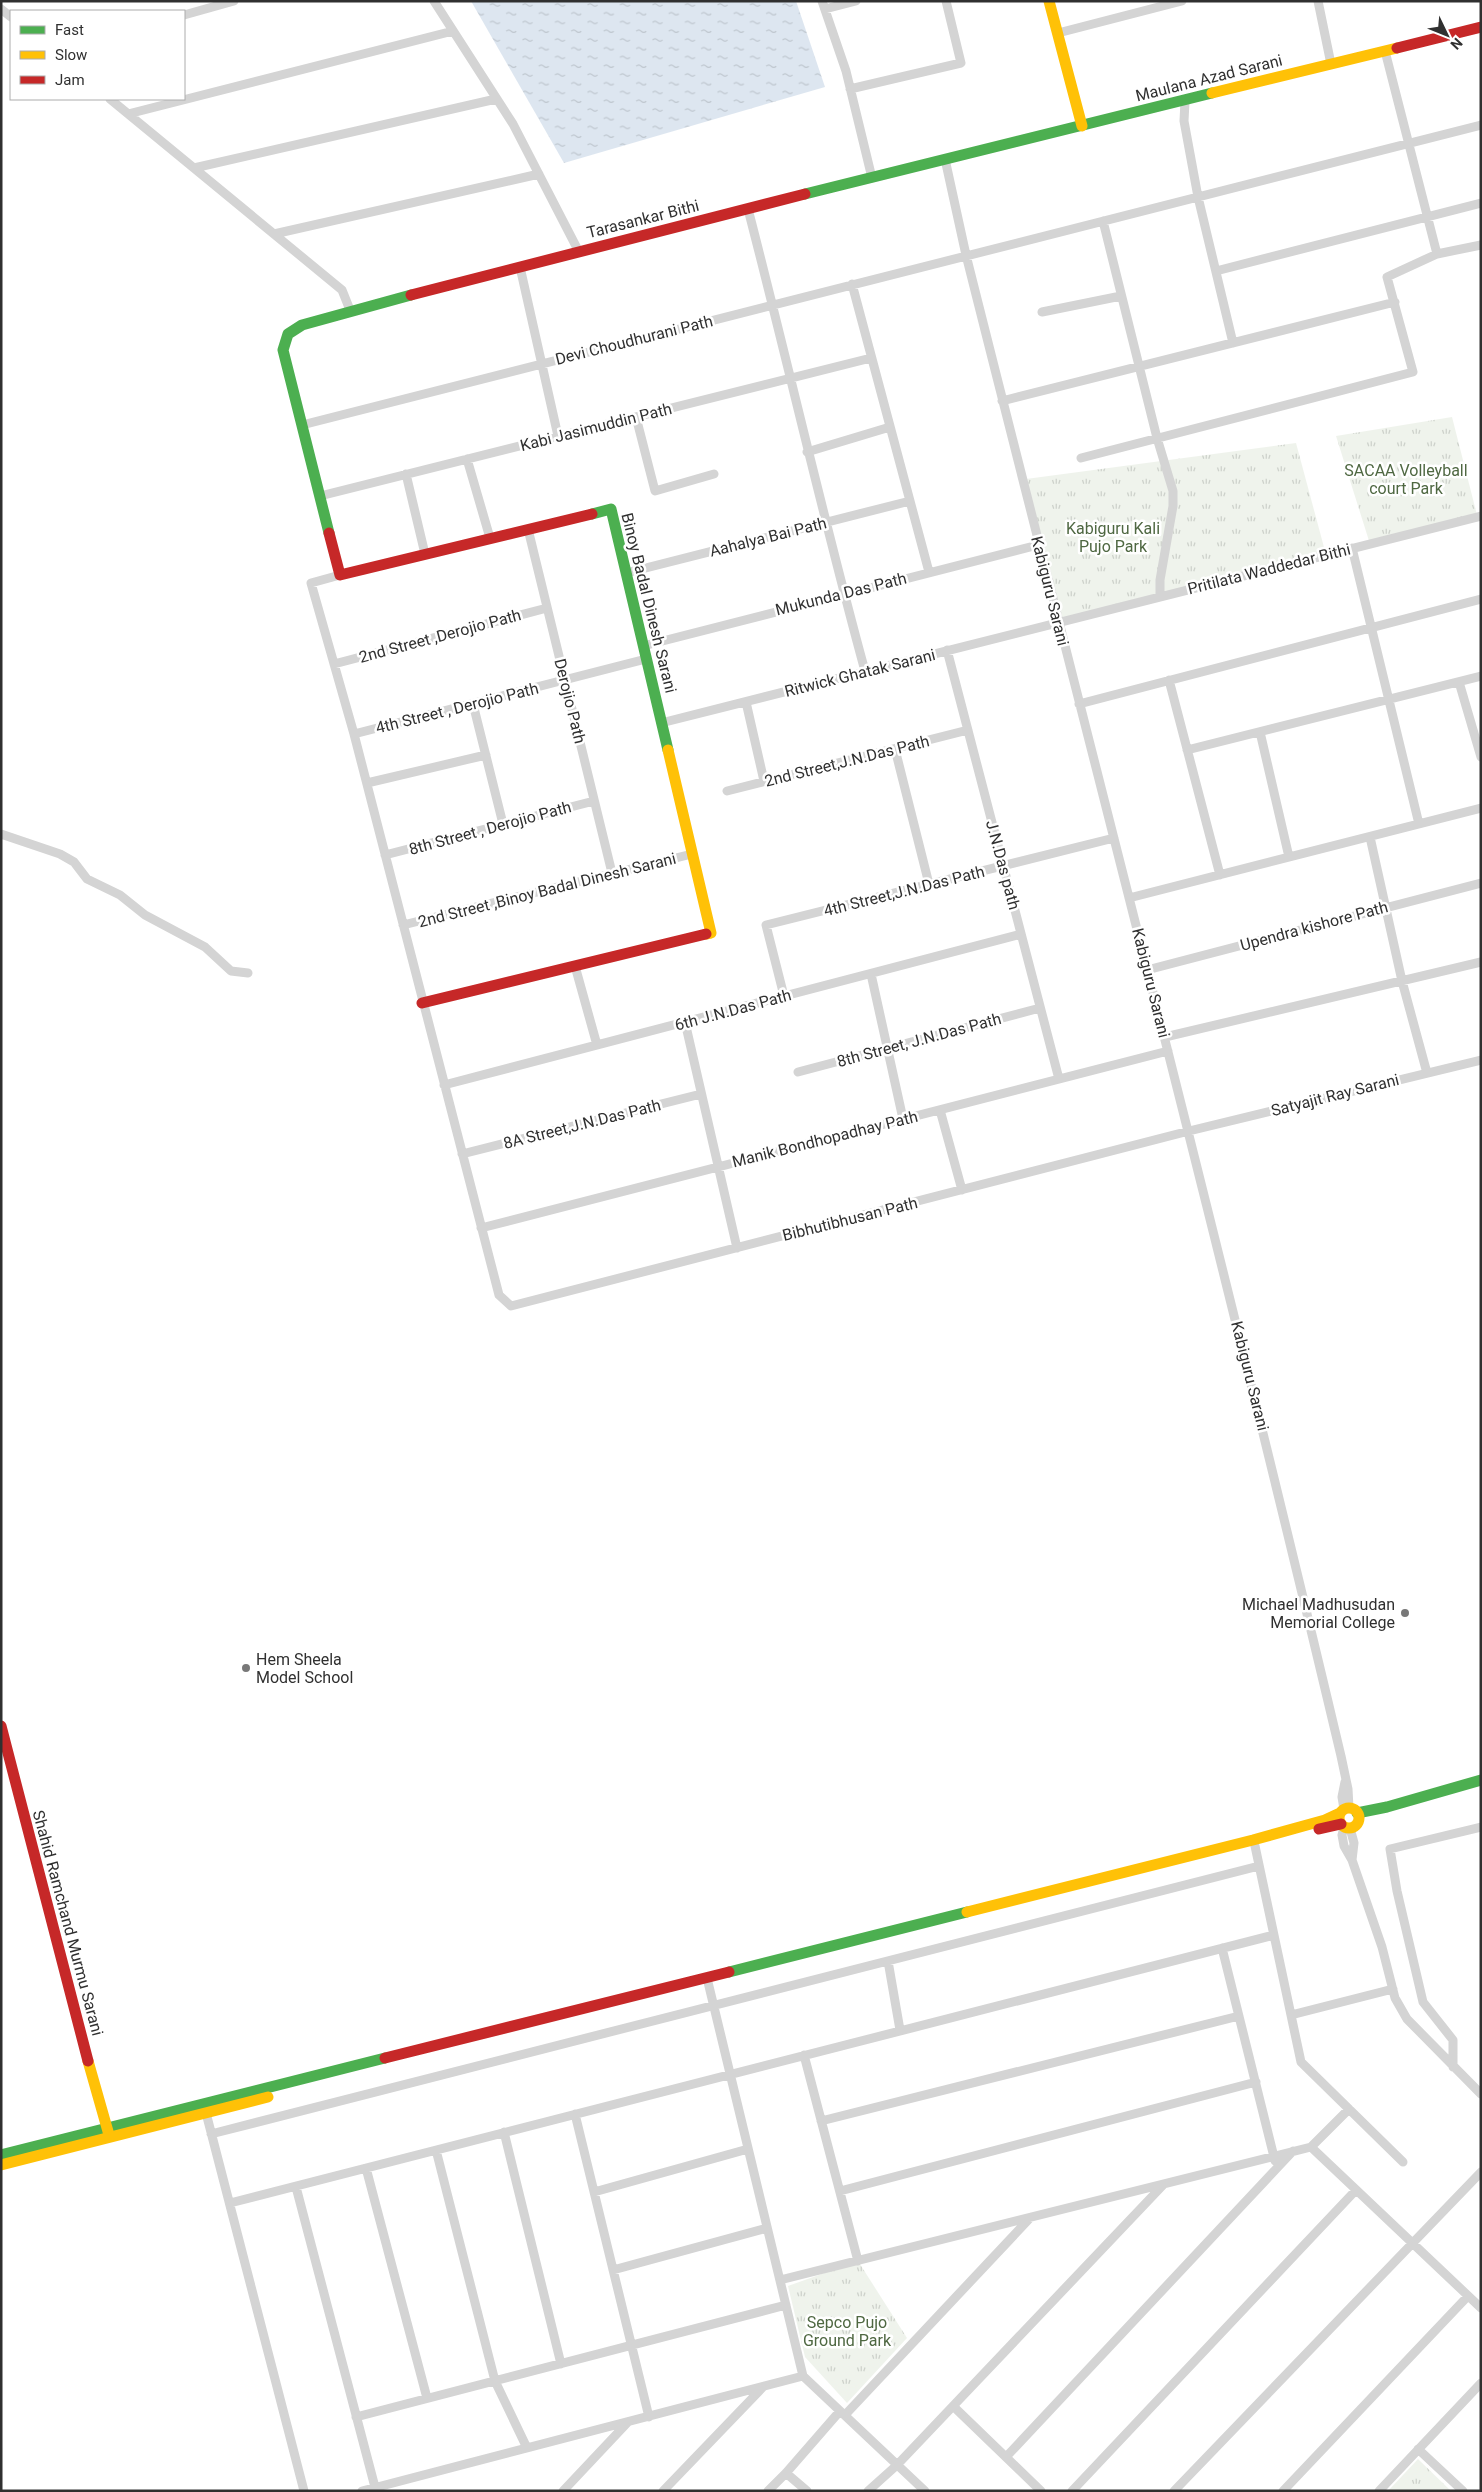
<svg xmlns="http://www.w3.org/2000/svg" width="1482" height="2492" font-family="Roboto,sans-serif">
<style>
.park{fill:url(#park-tufts)}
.water{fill:url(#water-ripples)}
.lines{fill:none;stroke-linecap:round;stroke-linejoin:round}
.street{stroke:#d4d4d4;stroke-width:9}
.fast{stroke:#4caf50;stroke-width:11}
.slow{stroke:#ffc107;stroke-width:11}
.jam{stroke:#c62828;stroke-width:11}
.poi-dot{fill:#787878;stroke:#fff;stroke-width:2}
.labels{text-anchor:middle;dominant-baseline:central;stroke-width:5;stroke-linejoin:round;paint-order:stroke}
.street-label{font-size:16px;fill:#303030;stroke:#fff}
.park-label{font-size:16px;fill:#4f6842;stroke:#fff}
.poi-label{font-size:16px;fill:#303030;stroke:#fff;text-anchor:end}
</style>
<defs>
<pattern id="park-tufts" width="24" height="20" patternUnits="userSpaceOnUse" patternTransform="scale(1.25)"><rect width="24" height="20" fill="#eff3ec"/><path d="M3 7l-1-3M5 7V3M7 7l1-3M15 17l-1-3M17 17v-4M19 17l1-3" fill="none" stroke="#cdd1cb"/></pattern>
<pattern id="water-ripples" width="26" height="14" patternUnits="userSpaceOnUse" patternTransform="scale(1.25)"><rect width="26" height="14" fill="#dde6f0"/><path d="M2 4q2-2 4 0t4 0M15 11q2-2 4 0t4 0" fill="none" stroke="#bec6ce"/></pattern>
</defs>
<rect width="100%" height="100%" fill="#fff"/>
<path class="park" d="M1452 417 1477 515 1370 544 1336 436Z
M1296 443 1325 551 1058 622 1026 479Z
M858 2261 907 2338 847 2403 805 2357 788 2286Z
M1418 2459 1451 2491H1388Z"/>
<path class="water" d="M471 1H796L825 87 564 163Z"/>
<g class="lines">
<path class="street" d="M434 1 513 124 579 252
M822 1 846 71 872 178
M1318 1 1331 64
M1 9 11 17
M825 9 856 1
M184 15 234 1
M1058 33 1182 1
M1385 51 1437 254
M850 89 961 63 946 1
M110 99 342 290 350 310
M1185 101 1184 121 1198 197 1233 343
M128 114 453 31
M945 159 966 255C1092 755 1222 1254 1341 1756L1348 1789 1349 1808
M194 168 496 99
M748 209C788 363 823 518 865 671
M1103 221 1157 438 1173 491V506L1160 580V597
M274 234 539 174
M520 267 558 436
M1216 271 1481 203
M852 284 929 572
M1042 312 1121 296
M1002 401 1395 302
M636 417 655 491 714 474
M302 425 1481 125
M807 452 890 427
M1081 458 1413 372 1387 277 1437 254 1481 245
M467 459 490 538
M406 474 425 554
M320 496 871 358
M528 529 612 873
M1352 548 1419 824
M626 573 910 501
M340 575 311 583 354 734 499 1295 511 1306 1189 1131 1481 1060
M643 646 1038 545
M947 650 1059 1079
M334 664 547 608
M1169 680 1220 875
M1459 682 1481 757
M746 702 764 781
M473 704 503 824
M1079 704 1481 599
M661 723 1481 516
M1260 732 1289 857
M354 734 646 659
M895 749 929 884
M1187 750 1481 676
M367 783 486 755
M727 791 968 730
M1 834 60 854 74 862 87 879 120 895 145 915 205 947 231 971 248 973
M1370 837 1402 981 1427 1073
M385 855 594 801
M1129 898 1481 808
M403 925 692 854
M575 966 597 1045
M1147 970 1481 883
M871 974 903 1119
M784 996 766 925 1114 838
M685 1022 737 1248
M1165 1037 1481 962
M798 1072 1040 1008
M444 1085 1021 934
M940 1110 962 1190
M462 1154 701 1094
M481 1228 1168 1051
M1344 1809 1342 1797 1345 1782
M1344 1827 1342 1835 1344 1846 1352 1860 1382 1947 1395 1998 1407 2019 1481 2094
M1350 1828 1354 1843 1352 1860
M1255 1846 1301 2062 1403 2162
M1222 1948 1275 2161
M888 1961 900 2030
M707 1978 803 2376 925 2491
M1291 2015 1393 1989
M804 2055 858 2261
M1453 2067V2040L1423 2002 1397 1891 1390 1849 1481 1827
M205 2109 304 2491
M575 2114 649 2417
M821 2121 1239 2016
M504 2132 561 2364
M211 2134 1259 1866
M1311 2147 1349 2109
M436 2150 495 2381 527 2448
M366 2168 427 2398
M296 2187 376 2491
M840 2191 1256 2082
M594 2192 748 2149
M230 2203 1274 1935
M613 2270 767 2228
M780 2280 1311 2147 1481 2308
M953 2406 1041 2491
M845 2415 1031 2217
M356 2417 786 2305
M1418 2449 1463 2491
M1006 2457 1293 2151
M786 2473 807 2491
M362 2491 803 2376
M563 2491 628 2422
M663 2491 763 2387
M768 2491 786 2473 840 2411
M868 2491 897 2465 1164 2184
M1072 2491 1356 2190
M1174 2491 1481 2172
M1283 2491 1468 2296
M1379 2491 1481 2383"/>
<path class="fast" d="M805 194 1212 93
M592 514 611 509 668 750
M329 533 283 350 288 334 302 325 411 295
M1357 1813 1387 1807 1481 1780
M729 1972 967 1912
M1 2155 385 2058"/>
<path class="slow" d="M1049 1 1082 126
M1212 93 1397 48
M668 750 711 933 706 934
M1339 1818a10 10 0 1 1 20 0a10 10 0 1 1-20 0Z
M967 1912 1253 1840 1325 1820 1340 1813
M88 2061 109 2135
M1 2165 268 2097"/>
<path class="jam" d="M1397 48 1481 27
M411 295 805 194
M329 533 340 575 592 514
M422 1003 706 934
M1 1726 88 2061
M1319 1829 1341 1824
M385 2058 729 1972"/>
</g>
<g class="poi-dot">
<circle cx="1405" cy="1613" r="5"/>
<circle cx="246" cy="1668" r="5"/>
</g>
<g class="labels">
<g class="street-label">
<text transform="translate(1209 78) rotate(-14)">Maulana Azad Sarani</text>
<text transform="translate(643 219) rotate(-14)">Tarasankar Bithi</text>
<text transform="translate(634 340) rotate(-14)">Devi Choudhurani Path</text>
<text transform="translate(596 427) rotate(-14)">Kabi Jasimuddin Path</text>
<text transform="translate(768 537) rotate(-14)">Aahalya Bai Path</text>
<text transform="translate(1269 569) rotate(-14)">Pritilata Waddedar Bithi</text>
<text transform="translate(1050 591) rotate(76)">Kabiguru Sarani</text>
<text transform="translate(841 594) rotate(-14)">Mukunda Das Path</text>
<text transform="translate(649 603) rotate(76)">Binoy Badal Dinesh Sarani</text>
<text transform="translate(440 636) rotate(-15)">2nd Street ,Derojio Path</text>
<text transform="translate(860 673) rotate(-14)">Ritwick Ghatak Sarani</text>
<text transform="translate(570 701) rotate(76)">Derojio Path</text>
<text transform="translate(457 708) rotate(-14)">4th Street , Derojio Path</text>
<text transform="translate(847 761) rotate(-14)">2nd Street,J.N.Das Path</text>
<text transform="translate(490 828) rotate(-15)">8th Street , Derojio Path</text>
<text transform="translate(1003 865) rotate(75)">J.N.Das path</text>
<text transform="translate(547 890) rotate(-14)">2nd Street ,Binoy Badal Dinesh Sarani</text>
<text transform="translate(904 891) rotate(-14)">4th Street,J.N.Das Path</text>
<text transform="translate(1314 926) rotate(-15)">Upendra kishore Path</text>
<text transform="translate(1151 983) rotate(76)">Kabiguru Sarani</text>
<text transform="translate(733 1010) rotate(-15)">6th J.N.Das Path</text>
<text transform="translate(919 1040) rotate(-15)">8th Street, J.N.Das Path</text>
<text transform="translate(1335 1095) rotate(-14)">Satyajit Ray Sarani</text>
<text transform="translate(582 1124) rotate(-14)">8A Street,J.N.Das Path</text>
<text transform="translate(825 1139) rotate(-14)">Manik Bondhopadhay Path</text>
<text transform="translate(850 1219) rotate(-14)">Bibhutibhusan Path</text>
<text transform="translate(1250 1376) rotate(76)">Kabiguru Sarani</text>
<text transform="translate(68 1923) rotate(75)">Shahid Ramchand Murmu Sarani</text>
</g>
<g class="park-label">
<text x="1406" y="470">SACAA Volleyball<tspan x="1406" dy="18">court Park</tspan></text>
<text x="1113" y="528">Kabiguru Kali<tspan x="1113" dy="18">Pujo Park</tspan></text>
<text x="847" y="2322">Sepco Pujo<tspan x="847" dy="18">Ground Park</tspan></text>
</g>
<g class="poi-label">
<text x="1395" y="1604">Michael Madhusudan<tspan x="1395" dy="18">Memorial College</tspan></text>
<text x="256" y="1659" text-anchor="start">Hem Sheela<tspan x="256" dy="18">Model School</tspan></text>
</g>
</g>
<rect width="1482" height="2492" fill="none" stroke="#303030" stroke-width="5"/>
<rect x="10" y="10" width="175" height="90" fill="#ffffff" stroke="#acacac"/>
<rect x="20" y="26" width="25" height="8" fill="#4caf50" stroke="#acacac"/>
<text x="55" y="35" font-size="15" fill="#303030">Fast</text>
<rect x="20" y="51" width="25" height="8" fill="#ffc107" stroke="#acacac"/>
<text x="55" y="60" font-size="15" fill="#303030">Slow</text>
<rect x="20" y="76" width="25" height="8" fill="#c62828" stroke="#acacac"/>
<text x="55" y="85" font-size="15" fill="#303030">Jam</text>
<g transform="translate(1447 35) rotate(133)" stroke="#ffffff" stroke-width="4" paint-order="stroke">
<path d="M0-4L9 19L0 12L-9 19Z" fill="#303030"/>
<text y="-8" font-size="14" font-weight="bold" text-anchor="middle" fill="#303030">N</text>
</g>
</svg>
